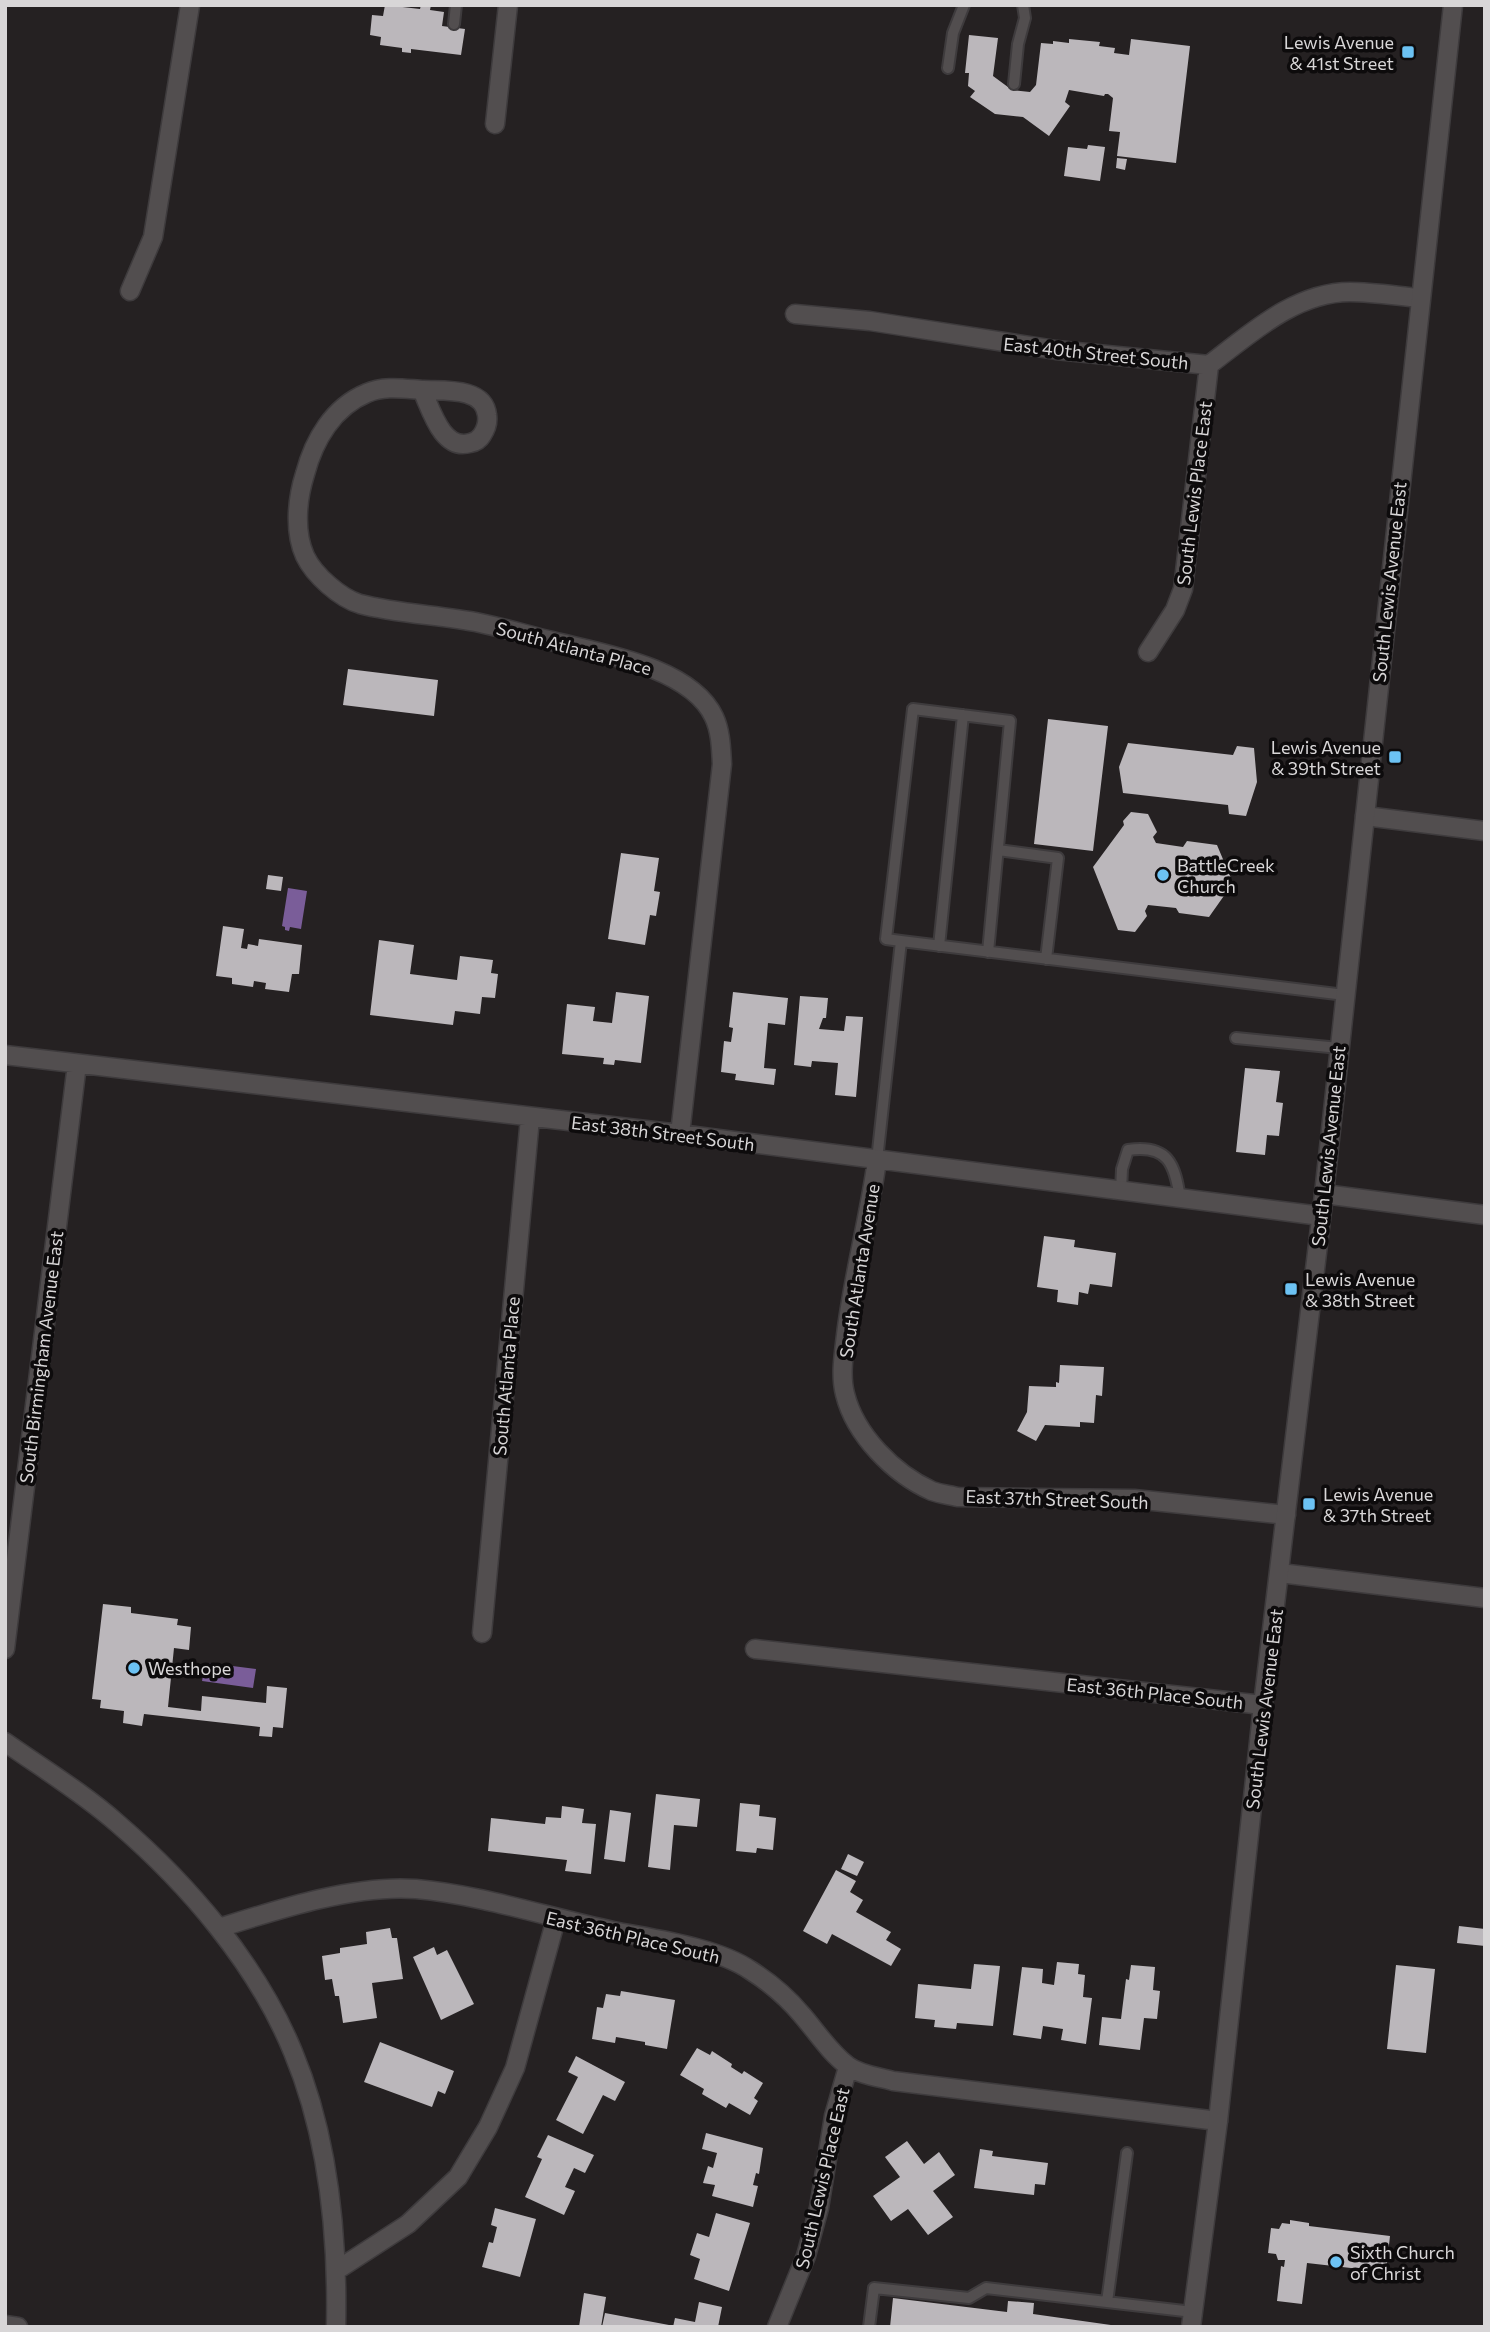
<svg xmlns="http://www.w3.org/2000/svg" width="1490" height="2332" font-family="Commissioner,sans-serif">
<style>
.water{fill:#7a5d99}
.building{fill:#bbb7bb}
.lines{fill:none;stroke-linecap:round;stroke-linejoin:round}
.lane-casing{stroke:#3e3b3d;stroke-width:14}
.street-casing{stroke:#3e3b3d;stroke-width:21}
.secondary-casing{stroke:#3e3b3d;stroke-width:21}
.lane{stroke:#524e4f;stroke-width:10}
.street{stroke:#524e4f;stroke-width:18}
.secondary{stroke:#524e4f;stroke-width:18}
.poi-dot{fill:#6cc2f3;stroke:#0d0b0c;stroke-width:2.5}
.labels{text-anchor:middle;dominant-baseline:central;stroke-width:7;stroke-linejoin:round;paint-order:stroke}
.poi-label{font-size:18px;fill:#d8d6d7;stroke:#0d0b0c;text-anchor:start}
.street-label{font-size:18px;fill:#d8d6d7;stroke:#0d0b0c}
</style>
<rect width="100%" height="100%" fill="#252122"/>
<path class="water" d="M288 888 307 891 301 929 290 927 289 931 285 930V927L282 926Z
M209 1663 256 1669 253 1688 202 1681 203 1676H207Z"/>
<path class="building" d="M385 5 420 9 421 5H431L430 10 444 12 442 26 465 29 461 55 411 49V53L402 52V48L380 45 381 37 370 35 372 15 383 16Z
M969 35 998 38 993 76 1012 90 1030 92 1036 85 1041 43 1053 44V41L1069 43V39L1100 42 1099 46 1115 48 1114 53 1129 55 1131 39 1190 46 1176 163 1117 156 1120 132 1109 131 1113 98 1108 94H1105L1104 96 1069 90 1065 102 1070 106 1049 136 1023 117 995 114 970 97 975 91 968 86 969 73H965Z
M1088 145 1105 147 1100 181 1064 176 1068 147 1087 149Z
M1117 158 1127 159 1125 170 1116 168Z
M348 669 438 680 434 716 343 705Z
M1048 719 1108 726 1093 851 1034 844Z
M1128 743 1233 755 1237 746 1254 748 1257 782 1246 816 1229 814 1228 805 1123 793 1119 767Z
M1131 812 1148 814 1157 832 1153 837 1156 843 1183 847 1187 841 1217 845 1233 883 1209 917 1179 913 1176 908 1148 905 1145 911 1147 916 1135 932 1118 930 1093 867 1124 825 1123 821Z
M621 853 659 858 654 891 660 892 656 916 650 915 645 945 608 939Z
M268 875 283 877 281 891 266 889Z
M223 926 244 929 241 948 247 949 248 944 258 946 259 939 302 945 299 974H292L289 992 265 989 266 983 254 981 253 987 232 984V978L216 976Z
M379 940 414 945 410 974 457 980 460 956 493 960 491 973 498 974 495 998 482 997 480 1014 455 1011 453 1025 370 1015Z
M616 992 649 996 641 1063 615 1060 614 1065 603 1064 604 1058 562 1054 567 1004 595 1007 593 1021 612 1023Z
M733 992 788 998 785 1025 768 1023 764 1068 776 1069 774 1085 735 1080 736 1074 721 1072 724 1041 731 1042 733 1028 729 1027Z
M800 996 828 998 826 1018H823L819 1029 844 1031 846 1016 863 1017 856 1097 835 1095 838 1063 812 1061 811 1067 794 1065Z
M1245 1068 1280 1071 1276 1102 1283 1103 1279 1136 1267 1135 1265 1155 1236 1152Z
M1044 1236 1075 1240 1074 1247 1116 1253 1112 1287 1090 1284 1088 1294 1079 1292 1078 1305 1057 1302 1058 1290 1037 1287Z
M1060 1365 1104 1367 1102 1396 1096 1395 1094 1423 1080 1422V1427L1045 1425 1036 1441 1017 1431 1027 1412 1029 1386 1056 1387V1382L1059 1383Z
M103 1604 131 1607V1613L178 1619 177 1625 191 1627 189 1650 174 1648 168 1707 201 1711 202 1696 266 1703 267 1686 287 1688 283 1728 273 1727 272 1737 259 1736 260 1727 144 1714 142 1726 123 1723 124 1711 100 1708 101 1700 92 1699Z
M656 1794 700 1799 697 1827 674 1825 670 1870 648 1867Z
M740 1803 760 1805 759 1816 776 1818 773 1850 757 1848 756 1853 736 1851Z
M562 1806 584 1809 582 1823 596 1824 591 1874 565 1871 567 1860 488 1851 491 1818 545 1824 546 1817 561 1818Z
M610 1810 631 1813 625 1862 604 1859Z
M848 1854 864 1862 857 1876 841 1869Z
M836 1870 856 1881 850 1892 863 1900 856 1912 891 1932 886 1940 901 1949 891 1966 832 1934 827 1944 803 1931Z
M1459 1926 1485 1929V1946L1457 1943Z
M390 1928 392 1938H397L403 1979 372 1983 377 2018 343 2023 339 1996H335L332 1979 325 1980 322 1956 340 1953V1948L367 1944 366 1932Z
M434 1947 437 1955 447 1950 474 2004 441 2020 413 1957Z
M1057 1962 1079 1964 1078 1974 1085 1975 1083 1997 1092 1998 1086 2044 1061 2040 1063 2029 1043 2026 1041 2039 1013 2035 1022 1967 1043 1969 1042 1983 1054 1985Z
M974 1964 1000 1966 993 2026 957 2023 956 2029 934 2027 935 2020 915 2018 918 1984 971 1989Z
M1131 1965 1155 1967 1153 1990 1160 1991 1157 2019 1144 2018 1140 2050 1099 2045 1102 2017 1121 2019 1126 1979 1129 1980Z
M1396 1965 1435 1969 1426 2053 1387 2049Z
M621 1991 675 2000 667 2049 645 2045V2042L616 2037 615 2043 592 2039 597 2007 603 2008 606 1994 620 1996Z
M380 2042 454 2071 445 2094 438 2091 432 2107 364 2082Z
M697 2048 710 2055 712 2051 732 2064 731 2067 742 2074 744 2071 763 2083 754 2098 758 2101 750 2115 729 2103 726 2108 702 2094 704 2089 680 2075Z
M576 2056 625 2082 615 2101 603 2095 583 2134 556 2120 578 2077 568 2072Z
M706 2133 763 2148 759 2174 756 2173 753 2185 758 2186 753 2207 712 2196 715 2185 703 2183 708 2166 713 2168 717 2153 702 2149Z
M548 2135 594 2155 585 2173 574 2168 565 2187 575 2191 564 2215 525 2197 542 2159 537 2157Z
M907 2141 924 2164 939 2152 955 2175 933 2191 953 2217 928 2235 908 2209 891 2221 873 2196 900 2177 885 2157Z
M980 2149 993 2151 992 2156 1048 2163 1045 2185 1035 2184 1034 2195 974 2188Z
M495 2208 536 2219 520 2277 482 2267 489 2242 493 2243 497 2227 491 2225Z
M716 2213 750 2223 729 2291 694 2279 700 2259 690 2255 697 2233 709 2237Z
M1290 2220 1309 2223V2226L1390 2236 1386 2272 1307 2263 1302 2304 1277 2301 1281 2266 1284 2267 1285 2260H1278L1276 2254 1268 2253 1271 2228 1279 2229 1282 2223 1290 2224Z
M584 2293 606 2297 601 2327H579Z
M893 2298 1007 2312 1008 2301 1034 2303 1033 2314 1125 2327H890Z
M699 2302 722 2307 718 2327H673L675 2318 695 2322Z
M605 2313 669 2325V2327H602Z"/>
<g class="lines">
<defs>
<path id="lane" d="M454 24 456 5
M948 68 953 33 964 5
M1014 84 1018 44 1025 18 1023 5
M998 850 1058 858 1046 959
M939 946 963 715
M988 952 1010 721 913 709 886 939 901 941 1345 995
M1236 1038 1339 1048
M877 1160 901 941
M1121 1191 1122 1169 1128 1150C1168 1144 1175 1164 1180 1199
M1107 2302 1127 2153
M869 2327 874 2288 969 2298 986 2288 1193 2312"/>
<path id="street" d="M495 124 508 5
M130 291 153 237 190 5
M795 314 870 321 1056 350 1209 365C1250 334 1295 292 1350 292 1373 292 1397 296 1420 298
M422 390C431 409 442 451 470 443 475 442 479 440 482 435 486 429 488 421 487 415 484 387 444 391 424 390 406 389 384 385 367 393 333 407 314 440 305 474 297 499 294 532 305 556 314 575 340 598 360 604 398 614 441 615 480 623 504 628 528 635 552 641 600 653 691 667 714 717 721 732 721 749 722 764L680 1134
M1148 652 1175 610 1183 589 1209 365
M1365 816 1485 831
M5 1055 680 1134 1321 1216
M877 1160C869 1219 853 1276 846 1335 844 1353 840 1375 845 1394 855 1435 894 1474 932 1491 940 1494 950 1495 958 1497L1134 1499 1286 1515
M1324 1194 1485 1215
M1280 1573 1485 1598
M482 1633 530 1118
M5 1649 77 1064
M755 1649 1263 1705
M5 1742C42 1768 83 1793 117 1823 188 1884 257 1964 293 2052 329 2138 338 2234 336 2327
M219 1928C276 1910 355 1884 416 1889 482 1895 547 1917 613 1931 653 1939 716 1947 750 1970 769 1982 787 1997 802 2015 816 2031 830 2053 848 2066 860 2075 879 2077 893 2081L1218 2121
M337 2270 408 2224 458 2177 488 2127 515 2068 556 1919
M777 2327 806 2256 819 2208 834 2116 848 2067"/>
<path id="secondary" d="M5 2325 18 2327
M1191 2327 1218 2121 1263 1705 1324 1194 1453 5"/>
</defs>
<use href="#lane" class="lane-casing"/>
<use href="#street" class="street-casing"/>
<use href="#secondary" class="secondary-casing"/>
<use href="#lane" class="lane"/>
<use href="#street" class="street"/>
<use href="#secondary" class="secondary"/>
</g>
<g class="poi-dot">
<rect x="1401" y="45" width="14" height="14" rx="3.5"/>
<rect x="1388" y="750" width="14" height="14" rx="3.5"/>
<circle cx="1163" cy="875" r="7"/>
<rect x="1284" y="1282" width="14" height="14" rx="3.5"/>
<rect x="1302" y="1497" width="14" height="14" rx="3.5"/>
<circle cx="134" cy="1668" r="7"/>
<circle cx="1336" cy="2262" r="7"/>
</g>
<g class="labels">
<g class="poi-label">
<text x="1394" y="42" text-anchor="end">Lewis Avenue<tspan x="1394" dy="21">&amp; 41st Street</tspan></text>
<text x="1381" y="747" text-anchor="end">Lewis Avenue<tspan x="1381" dy="21">&amp; 39th Street</tspan></text>
<text x="1177" y="865">BattleCreek<tspan x="1177" dy="21">Church</tspan></text>
<text x="1305" y="1279">Lewis Avenue<tspan x="1305" dy="21">&amp; 38th Street</tspan></text>
<text x="1323" y="1494">Lewis Avenue<tspan x="1323" dy="21">&amp; 37th Street</tspan></text>
<text x="148" y="1668">Westhope</text>
<text x="1350" y="2252">Sixth Church<tspan x="1350" dy="21">of Christ</tspan></text>
</g>
<g class="street-label">
<text transform="translate(1096 353) rotate(6)">East 40th Street South</text>
<text transform="translate(1194 493) rotate(-83)">South Lewis Place East</text>
<text transform="translate(1389 582) rotate(-84)">South Lewis Avenue East</text>
<text transform="translate(574 648) rotate(15)">South Atlanta Place</text>
<text transform="translate(663 1133) rotate(7)">East 38th Street South</text>
<text transform="translate(1328 1146) rotate(-84)">South Lewis Avenue East</text>
<text transform="translate(859 1271) rotate(-81)">South Atlanta Avenue</text>
<text transform="translate(41 1357) rotate(-83)">South Birmingham Avenue East</text>
<text transform="translate(506 1376) rotate(-85)">South Atlanta Place</text>
<text transform="translate(1057 1499) rotate(2)">East 37th Street South</text>
<text transform="translate(1155 1693) rotate(6)">East 36th Place South</text>
<text transform="translate(1264 1709) rotate(-83)">South Lewis Avenue East</text>
<text transform="translate(633 1937) rotate(13)">East 36th Place South</text>
<text transform="translate(822 2178) rotate(-77)">South Lewis Place East</text>
</g>
</g>
<rect width="1490" height="2332" fill="none" stroke="#d8d6d7" stroke-width="14"/>
</svg>
